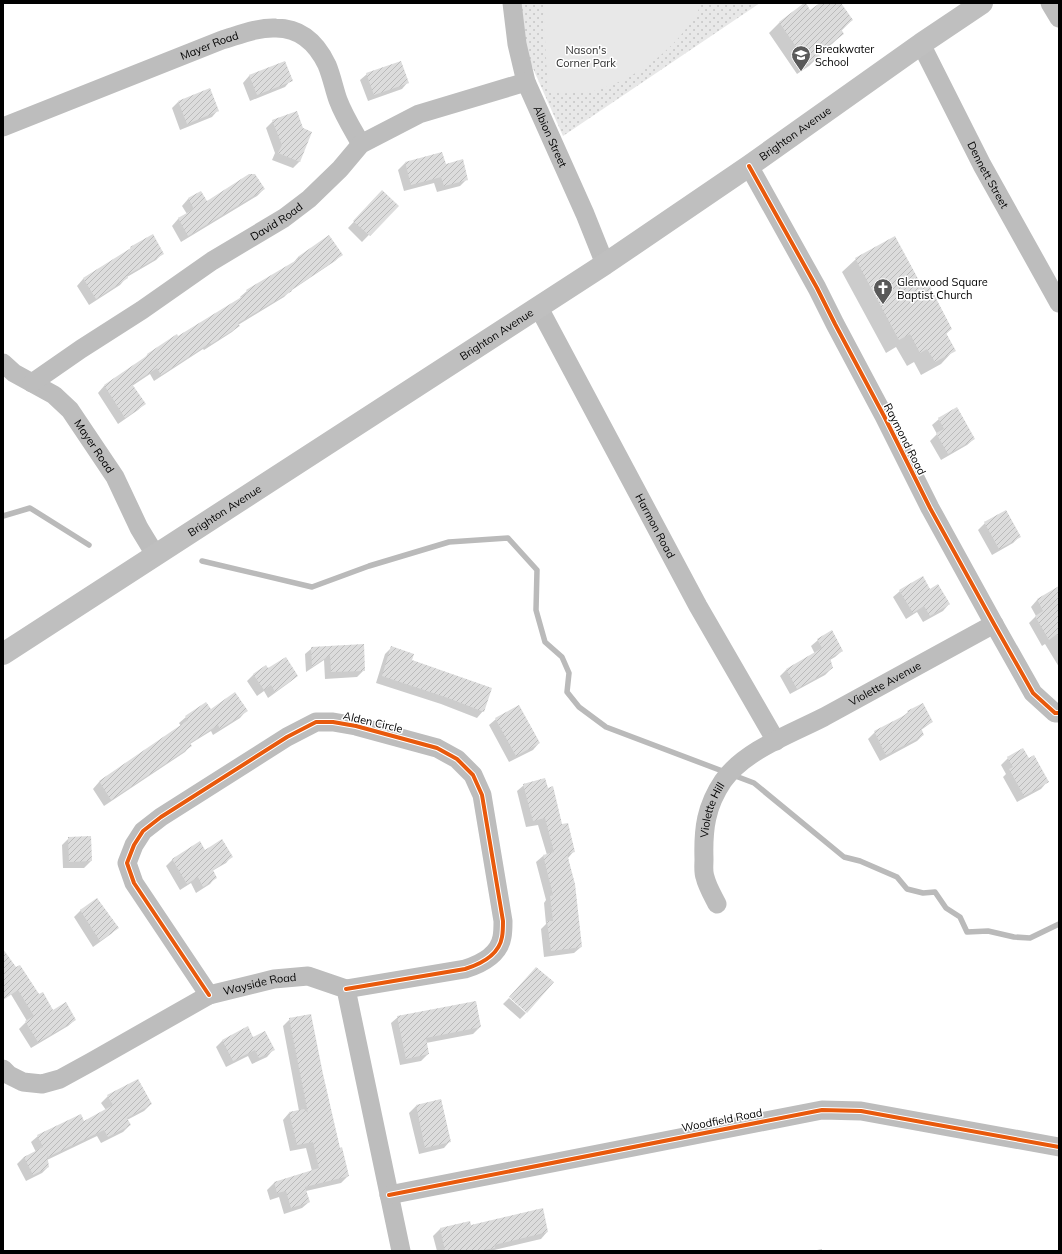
<svg xmlns="http://www.w3.org/2000/svg" width="1062" height="1254" font-family="Mulish,sans-serif">
<style>
.grass{fill:url(#grass-dots)}
.pitch{fill:#e8e8e8}
.shadow{fill:#0003}
.lines{fill:none;stroke-linecap:round;stroke-linejoin:round}
.stream{stroke:#bababa;stroke-width:5.5}
.building{fill:url(#building-hatch)}
.minor{stroke:#bdbdbd;stroke-width:19}
.secondary{stroke:#bfbfbf;stroke-width:22}
.cycleway-casing{stroke:#fff;stroke-width:6}
.cycleway{stroke:#e8590c;stroke-width:4}
.labels{text-anchor:middle;dominant-baseline:central;stroke-width:3;stroke-linejoin:round;paint-order:stroke}
.street-label{font-size:11px;fill:#000;stroke:#fff}
.poi-label{font-size:11px;fill:#000;stroke:#fff;text-anchor:start}
.park-label{font-size:11px;fill:#2d2d2d;stroke:#fff}
</style>
<defs>
<pattern id="grass-dots" width="8" height="8" patternUnits="userSpaceOnUse"><rect width="8" height="8" fill="#e8e8e8"/><path d="M2 2h.1M6 6h.1" fill="none" stroke="#c5c5c5" stroke-width="1.8" stroke-linecap="round"/></pattern>
<pattern id="building-hatch" width="6" height="6" patternUnits="userSpaceOnUse"><rect width="6" height="6" fill="#dcdcdc"/><path d="M-1 1l2-2M0 6l6-6M5 7l2-2" fill="none" stroke="#bbb"/></pattern>
</defs>
<rect width="100%" height="100%" fill="#fff"/>
<path class="grass" d="M516 3H760L563 136 527 55Z"/>
<path class="pitch" d="M543 3H702C683 44 638 79 594 91 582 94 561 93 548 93Z"/>
<path class="shadow" d="M822 3H839L852 20 841 31 843 34 832 44 818 54 819 56 809 66 797 74 769 33 779 23 805 4 810 11Z
M284 62 291 80 285 87 250 101 243 83 249 76Z
M367 74 408 82 402 89 368 101 360 80Z
M178 102 218 110 212 117 180 130 172 108Z
M273 121 300 161 293 168 272 160 275 153 266 128Z
M442 153 445 165 467 179 460 186 437 192 434 183 404 191 398 170 405 163Z
M264 189 257 196 181 242 172 226 178 219 187 214 182 206 188 199 201 192 206 202Z
M376 198 397 206 362 242 348 228Z
M131 248 163 253 156 260 127 277 120 285 89 305 77 286 83 279 127 252Z
M341 255 335 261 289 292 284 297 238 325 239 326 232 332 204 350 203 349 154 381 150 374 132 386 144 404 138 410 118 424 98 393 104 386 141 362 148 354 178 338 241 298 240 297 247 291 293 263 299 256Z
M856 259 923 289 951 329 946 334 954 350 941 364 921 375 914 362 907 366 896 347 886 353 842 272Z
M939 419 974 439 967 445 941 460 930 441 937 434 932 425Z
M1006 511 1020 536 1013 543 992 555 978 530 985 523Z
M929 590 949 604 943 611 923 622 917 612 906 619 893 597 900 591Z
M1049 593 1059 610V667L1045 644 1042 646 1029 623 1036 616 1031 607 1037 600Z
M818 640 842 651 835 657 830 660 832 668 825 675 790 694 780 676 786 670 815 654 811 646Z
M363 645 364 670 357 677 325 679 324 660 306 672 305 654 312 648Z
M391 648 411 660 483 711 477 718 441 704 376 683 385 654Z
M268 670 297 676 290 682 268 698 264 691 257 696 247 681 254 674Z
M210 710 246 711 240 718 213 735 211 731 190 744 191 745 185 752 104 806 93 789 99 782 181 726 179 723 186 717Z
M908 712 932 722 921 730 923 735 917 741 880 761 868 739 875 732 901 718Z
M496 719 539 743 533 750 509 762 489 725Z
M1023 750 1029 760 1047 782 1041 789 1017 802 1003 777 1006 774 1001 765 1008 758Z
M524 785 562 825 574 851 568 858 581 947 574 953 544 957 541 929 546 924 544 903 546 900 536 862 543 856 547 855 538 825 526 827 517 791Z
M69 838 91 861 84 868H63L62 845Z
M199 843 205 851 232 856 226 863 212 871 216 877 210 884 196 893 191 883 180 890 166 866 172 860Z
M97 899 117 928 111 934 93 947 74 917 80 911Z
M16 984 39 995 52 1011 75 1020 68 1026 31 1048 19 1029 27 1021 9 991Z
M509 998 526 1013 520 1019 503 1004Z
M398 1017 480 1027 473 1034 426 1043 428 1054 421 1061 400 1065 391 1023Z
M290 1019 339 1149 348 1176 341 1183 306 1191 309 1202 302 1208 284 1214 279 1197 270 1200 267 1190 274 1183 312 1171 306 1148 290 1151 283 1120 289 1113 299 1111 283 1026Z
M247 1028 252 1038 273 1050 267 1057 252 1064 248 1056 226 1067 216 1047 222 1041Z
M108 1096 151 1104 144 1111 127 1120 130 1125 123 1132 101 1143 97 1136 47 1160 48 1167 42 1173 26 1181 17 1164 24 1157 36 1152 31 1142 38 1136 83 1122 106 1110 101 1103Z
M441 1100 450 1141 444 1148 419 1154 409 1113 416 1106Z
M470 1223V1227L547 1232 541 1239 490 1251H437L433 1236 440 1229Z
M822 1249V1251H812Z"/>
<g class="lines">
<path class="stream" d="M3 516 30 508 89 545
M202 561 312 587 369 566 449 542 508 538 537 570 536 610 545 642 562 657 569 673 567 692 579 707 606 727 754 783 844 857 860 861 897 877 907 889 923 893 935 892 946 908 960 917 967 932 988 931 1014 937 1030 938 1059 924"/>
</g>
<path class="building" d="M804 3H806L810 10 820 3H841L853 20 841 29 844 34 818 52 820 56 808 64 779 22Z
M285 61 293 81 257 95 249 75Z
M401 61 409 83 374 95 366 73Z
M210 88 219 111 187 124 178 101Z
M297 111 303 128 312 132 300 162 278 153 282 145 272 120Z
M442 152 446 164 463 159 468 180 444 186 441 177 411 185 405 162Z
M249 174H255L265 189 188 236 178 218 194 209 188 198 201 191 207 201Z
M382 190 399 206 370 236 353 221Z
M153 234 164 254 127 275 128 278 96 299 83 278 131 248 130 247Z
M329 235 343 255 291 290 292 291 238 323 240 326 211 344 210 343 161 375 157 368 132 384 146 404 125 418 104 385 148 355 147 354 177 334 178 336 248 293 246 290 300 258 299 256Z
M895 236 923 288 929 285 952 329 946 333 956 351 935 362 927 349 920 353 910 334 899 340 855 258Z
M957 407 975 439 948 454 936 433 944 429 938 418Z
M1006 510 1021 537 999 549 984 522Z
M923 576 930 589 938 584 950 604 930 616 924 606 913 613 899 590Z
M1059 586V638L1057 634 1049 640 1035 616 1043 611 1037 599Z
M832 630 843 651 830 658 833 668 797 689 786 669 822 648 817 639Z
M364 644 365 671 331 672 330 655 312 667 311 647Z
M391 646 414 654 412 660 492 688 484 712 448 698 382 676Z
M286 657 298 676 275 692 271 685 264 690 253 674 266 665 268 668Z
M235 692 248 711 220 729 218 725 190 743 192 746 111 800 99 781 188 720 185 716 206 702 211 709Z
M923 703 933 722 921 728 924 735 886 755 874 731 909 713 907 711Z
M519 705 540 743 516 756 495 718Z
M1023 748 1029 758 1034 755 1049 782 1024 796 1009 769 1013 767 1007 757Z
M545 778 548 788 553 786 562 824 568 823 575 852 567 854 575 884 582 947 551 951 547 921H553L550 896 553 895 543 855 554 852 545 818 533 821 523 784Z
M91 836 92 861 69 862 68 837Z
M222 839 233 857 213 870 217 878 203 887 198 877 187 884 172 859 200 841 205 850Z
M97 898 119 928 100 941 80 910Z
M3 949 16 967 20 965 39 994 43 992 53 1010 66 1002 76 1020 38 1042 25 1021 34 1016 18 990 3 1000Z
M536 967 554 982 527 1013 509 997Z
M476 1001 481 1027 426 1038 429 1054 406 1059 397 1016Z
M311 1014 323 1074 340 1148 342 1147 349 1176 305 1187 310 1202 291 1208 286 1191 277 1193 274 1182 319 1168 313 1142 297 1145 289 1112 304 1109 308 1113 289 1018Z
M248 1026 253 1037 265 1031 275 1050 259 1058 255 1050 233 1061 222 1040Z
M138 1079 152 1104 127 1118 131 1125 108 1137 104 1130 48 1157 47 1154 49 1167 33 1175 24 1157 43 1147 37 1135 81 1114 84 1121 113 1105 107 1095Z
M441 1099 451 1142 425 1148 416 1105Z
M543 1208 548 1232 494 1245 495 1248 478 1251H445L440 1228 470 1221 471 1225Z"/>
<g class="lines">
<g class="minor">
<path id="s1" d="M512 3 517 44 526 82 585 214 605 264"/>
<path d="M1050 3 1059 18"/>
<path id="s2" d="M921 44 982 165 1059 303"/>
<path id="s3" d="M3 127 222 40C239 35 258 27 276 28 301 28 317 44 327 65 332 77 334 89 338 100 344 116 353 130 361 144"/>
<path d="M749 166 817 288 835 324 884 416 930 508 994 624 1033 693 1055 713H1059"/>
<path id="s4" d="M539 308 698 606 776 741"/>
<path id="s5" d="M3 363 14 373 54 395 70 410 115 477 139 528 156 556"/>
<path id="s6" d="M32 383 81 349 142 310 212 261 284 218 309 199 340 169 361 144 419 114 526 82"/>
<path id="s7" d="M717 904C713 896 707 886 705 877 703 872 704 865 704 859 703 829 706 806 723 781 745 750 791 734 824 717 880 686 937 655 994 624"/>
<path d="M209 995 134 883 127 863 134 845 143 831 161 817 287 737 316 722H333L356 726 437 748 457 759 473 775 482 795 503 921C503 926 503 932 502 937 499 955 481 964 465 969L346 989"/>
<path id="s8" d="M3 1069 9 1075 23 1082 42 1084 60 1079 91 1062 209 995 274 979 308 976 346 989 401 1251"/>
<path d="M389 1195 822 1110 861 1111 1059 1147"/>
</g>
<path class="secondary" id="s9" d="M3 654 605 264 749 166 921 44 982 3"/>
<defs>
<path id="cycleway" d="M749 166 817 288 835 324 884 416 930 508 994 624 1033 693 1055 713H1059
M209 995 134 883 127 863 134 845 143 831 161 817 287 737 316 722H333L356 726 437 748 457 759 473 775 482 795 503 921C503 926 503 932 502 937 499 955 481 964 465 969L346 989
M389 1195 822 1110 861 1111 1059 1147"/>
</defs>
<use href="#cycleway" class="cycleway-casing"/>
<use href="#cycleway" class="cycleway"/>
</g>
<defs>
<symbol id="school-pin" viewBox="-11 -11 22 30"><path d="M0 17L-7.5 6A9.5 9.5 0 1 1 7.5 6Z" fill="#595959" stroke="#fff"/><path d="M0-5L7-2L0 1L-7-2ZM-4 1L0 2.5L4 1V4Q0 6-4 4Z" fill="#fff"/></symbol>
<symbol id="church-pin" viewBox="-11 -11 22 30"><path d="M0 17L-7.5 6A9.5 9.5 0 1 1 7.5 6Z" fill="#595959" stroke="#fff"/><path d="M-1.2-6h2.4v3.5h3.3v2.4h-3.3V6h-2.4V-.1h-3.3v-2.4h3.3Z" fill="#fff"/></symbol>
</defs>
<g fill-rule="evenodd">
<use href="#school-pin" x="790" y="44" width="22" height="30"/>
<use href="#church-pin" x="872" y="277" width="22" height="30"/>
</g>
<g class="labels">
<g class="street-label">
<text stroke="none"><textPath href="#s3" startOffset="222">Mayer Road</textPath></text>
<text stroke="none"><textPath href="#s9" startOffset="948">Brighton Avenue</textPath></text>
<text stroke="none"><textPath href="#s1" startOffset="140">Albion Street</textPath></text>
<text stroke="none"><textPath href="#s2" startOffset="147">Dennett Street</textPath></text>
<text stroke="none"><textPath href="#s6" startOffset="293">David Road</textPath></text>
<text stroke="none"><textPath href="#s9" startOffset="588">Brighton Avenue</textPath></text>
<text transform="translate(905 439) rotate(63)">Raymond Road</text>
<text stroke="none"><textPath href="#s5" startOffset="126">Mayer Road</textPath></text>
<text stroke="none"><textPath href="#s9" startOffset="264">Brighton Avenue</textPath></text>
<text stroke="none"><textPath href="#s4" startOffset="247">Harmon Road</textPath></text>
<text stroke="none"><textPath href="#s7" startOffset="320">Violette Avenue</textPath></text>
<text transform="translate(373 722) rotate(13)">Alden Circle</text>
<text stroke="none"><textPath href="#s7" startOffset="98">Violette Hill</textPath></text>
<text stroke="none"><textPath href="#s8" startOffset="285">Wayside Road</textPath></text>
<text transform="translate(722 1120) rotate(-11)">Woodfield Road</text>
</g>
<g class="poi-label">
<text x="815" y="49">Breakwater<tspan x="815" dy="13">School</tspan></text>
<text x="897" y="282">Glenwood Square<tspan x="897" dy="13">Baptist Church</tspan></text>
</g>
<g class="park-label">
<text x="586" y="50">Nason's<tspan x="586" dy="13">Corner Park</tspan></text>
</g>
</g>
<rect width="1062" height="1254" fill="none" stroke="#000000" stroke-width="8"/>
</svg>
